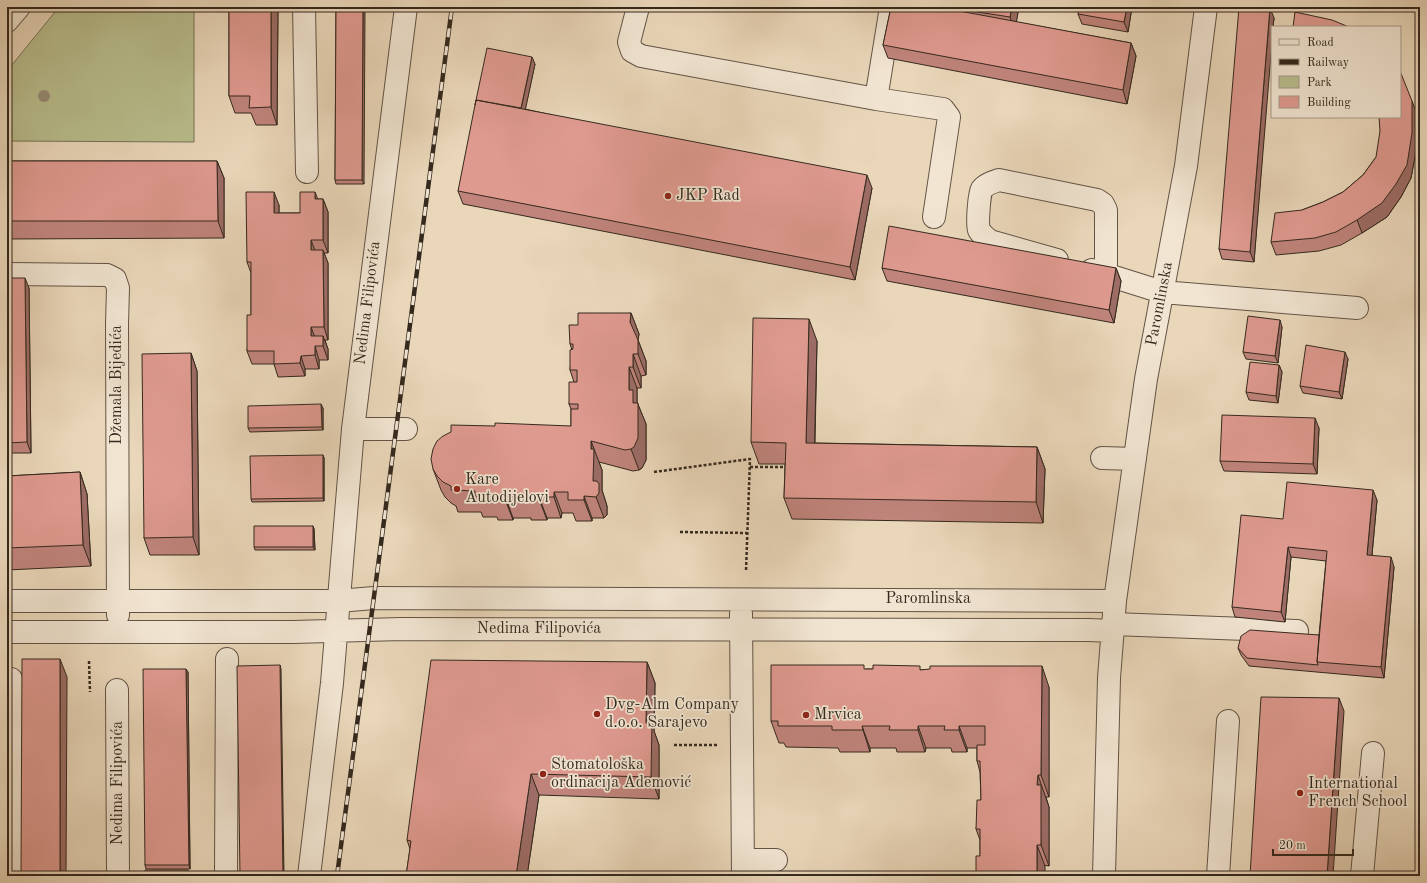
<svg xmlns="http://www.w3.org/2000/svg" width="1427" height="883" font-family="'Old Standard TT',serif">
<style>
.green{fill:#b9be8e;stroke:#767456}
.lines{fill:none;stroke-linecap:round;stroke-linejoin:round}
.minor-casing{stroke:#625445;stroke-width:24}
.path{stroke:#34291e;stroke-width:2.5;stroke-dasharray:3 2;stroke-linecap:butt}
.minor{stroke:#f1e5d2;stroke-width:22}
.rail-casing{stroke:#34291e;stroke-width:4.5}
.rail{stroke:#f1e5d2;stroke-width:3;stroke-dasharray:9;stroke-linecap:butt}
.tree{fill:#988c74}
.wall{fill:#c0847c;stroke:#34291e}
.shaded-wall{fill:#9c6c65;stroke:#34291e}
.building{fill:#df9a90;stroke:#34291e}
.poi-dot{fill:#8f2418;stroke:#f1e5d2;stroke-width:1.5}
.labels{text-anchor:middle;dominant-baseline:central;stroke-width:3.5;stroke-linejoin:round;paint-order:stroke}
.poi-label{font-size:16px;fill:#34291e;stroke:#f1e5d2;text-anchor:start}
.street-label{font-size:16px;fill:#34291e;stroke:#f1e5d2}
</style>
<rect width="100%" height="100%" fill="#ead7ba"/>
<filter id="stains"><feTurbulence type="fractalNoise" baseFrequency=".005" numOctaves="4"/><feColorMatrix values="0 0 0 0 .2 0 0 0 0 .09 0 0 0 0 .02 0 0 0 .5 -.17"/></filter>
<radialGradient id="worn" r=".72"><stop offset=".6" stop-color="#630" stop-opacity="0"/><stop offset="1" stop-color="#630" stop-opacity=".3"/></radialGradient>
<path class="green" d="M59 7H194V142L7 141V71Z"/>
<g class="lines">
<defs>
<path id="minor" d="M304 7 307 172
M638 7 629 42 632 51 641 56 876 99 943 109 949 117 934 217
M7 21 19 7
M876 99 891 7
M1057 260 990 241C986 238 982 235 979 230 977 224 979 194 982 189 986 184 993 182 999 180L1097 200 1103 204 1106 210V274
M1092 270 1162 292 1357 308
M7 274 107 275 115 279 118 288 117 324 118 615
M353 429H406
M1102 458 1135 459
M7 601H338L374 598 1115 601
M741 614 743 876
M1113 624 1297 631
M7 632H293L401 629 1089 630 1112 631
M117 690 118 876
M743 860H776
M11 876V679
M226 876 227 659
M309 876 332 683 353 429 406 7
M1104 876 1109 678 1115 601 1146 379 1186 166 1206 7
M1218 876 1228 721
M1362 876 1373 753"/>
</defs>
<use href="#minor" class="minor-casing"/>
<path class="path" d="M750 467H783
M654 472 750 459 746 571
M680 532 747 533
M89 661 90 692
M674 745H717"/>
<use href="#minor" class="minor"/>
<defs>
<path id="rail" d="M337 876 452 7"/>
</defs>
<use href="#rail" class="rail-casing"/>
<use href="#rail" class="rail"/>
</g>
<circle class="tree" cx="44" cy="96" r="6"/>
<path class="wall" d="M229 7H278L277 125H256L251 113H235L229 96Z
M336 7 364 184H336L335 180Z
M891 7H1019L1016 22 1131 43 1136 56 1127 104 888 58 883 45Z
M1132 7 1128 32 1082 24 1078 14Z
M1274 18 1273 27H1272L1254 262 1222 259 1219 249Z
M535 64 525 109 872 188 855 280 463 204 458 191Z
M1417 114V146L1411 178 1401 197 1387 217 1362 233 1341 245 1319 251 1276 255 1271 242 1302 210 1323 202 1343 192 1363 175 1376 157Z
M7 161H217L224 178V238L7 239Z
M317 199H323L328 212V253H324L328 263V340H325L328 349V360H319V369H305V376L278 377 274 364H252L247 351 251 315V273L247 262 279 205V213H300Z
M882 268H1116L1121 281 1114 323 887 281Z
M7 278 29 288 31 453H7Z
M631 313 639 334 638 340 646 361V375L641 376V388H637V402L646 424V460L642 468 639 470 633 471 599 462 602 470V490L607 506V515L604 518H592V521H576L573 513H562L561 518H547V520H531V518H513V520H498L497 517H483L481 512H458L456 506 451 503 445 497 441 490 433 469 571 426V409L569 404 574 382 570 370 572 350 570 344 578 325Z
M1282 327 1278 363 1246 359 1243 352Z
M817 341 815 443 1037 447 1045 469 1043 523 792 519 784 498 785 464H759L751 442Z
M191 353 197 371 199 555H150L144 538Z
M1348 359 1342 399 1303 393 1300 386Z
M1279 365 1282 372 1278 403 1249 400 1246 392Z
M323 408V430L250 432 248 428Z
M1319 428 1317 474 1224 471 1220 461Z
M323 455 324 458V501L252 502 251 499Z
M80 472 87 494 91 566 7 570V476Z
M1377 500 1372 555 1394 567 1384 678 1249 666 1241 655 1238 648 1319 635 1326 561 1291 557 1285 622 1235 617 1232 607 1283 519Z
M313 526 314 529 315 550H255L254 547Z
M647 662 655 683 654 731 659 745V799L539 795 527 876H406L410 849 407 840Z
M866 669 922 670 1049 687V797H1046L1049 807V866L980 856V840L976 829 981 800 980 772 977 761V748H967V752H952L951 748H926L925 752H897L896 748H870V752H840L838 748 786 747 784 743H779L771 721Z
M188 672 190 869H146L145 865Z"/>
<path class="shaded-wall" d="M271 7H278L277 125 271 107Z
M363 7H365L364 184 362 180Z
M1012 7H1019L1015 30 1010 17Z
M1127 7H1132L1128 32 1124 22Z
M1270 8 1274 18 1273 27H1272V42L1254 262 1250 252Z
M1131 43 1136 56 1127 104 1123 90Z
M532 57 535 64 523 121 520 114Z
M1412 101 1417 114V146L1411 178 1401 197 1387 217 1362 233 1357 220Z
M217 161 224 178V238L218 221Z
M867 175 872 188 855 280 850 267Z
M274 192 279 205V226L274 213Z
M315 192 320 205 315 199Z
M323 199 328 212V253L323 240Z
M311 240 316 253 311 250Z
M323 250 328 263V340L324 327Z
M1116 268 1121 281 1114 323 1109 310Z
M25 278 29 288 31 453 27 442Z
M631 313 639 334 638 340 646 361V375L638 354 630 322Z
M809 319 817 341 814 465 806 443Z
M1280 320 1282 327 1278 363 1275 356Z
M311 327 316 340 311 336Z
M323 336 328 349V360L323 346Z
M315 346 319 360V369L315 355Z
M1345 352 1348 359 1342 399 1339 392Z
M191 353 197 371 199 555 193 537Z
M633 354 641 376V388L633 367Z
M301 356 305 369V376L300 363Z
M1279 365 1282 372 1278 403 1276 396Z
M629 367 637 388V402L646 424V460L642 468 639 470 631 449 633 403 629 390Z
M321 404 323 408V430L322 427Z
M1315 418 1319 428 1317 474 1313 464Z
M591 441 602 470V490L607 506V515L604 518 596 497 593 481 591 449Z
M1037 447 1045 469 1043 523 1036 502Z
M323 455 324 458V501L323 498Z
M80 472 87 494 91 566 83 545Z
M1373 490 1377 500 1371 565 1367 555Z
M554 492 562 513 561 518 554 497Z
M505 496 513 518V520L505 499Z
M584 496 592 518V521L584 500Z
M539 497 547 518V520L539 499Z
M313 526 314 529 315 550 313 547Z
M1288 547 1291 557 1285 622 1281 612Z
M1391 557 1394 567 1384 678 1381 667Z
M60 659 67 677 66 876H60Z
M647 662 655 683 654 731 659 745V799L651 777 646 723Z
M280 665 281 669 284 876H283Z
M1042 666 1049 687V797L1041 775Z
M186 669 188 672 190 869 189 865Z
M1339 698 1344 711 1333 876H1327Z
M862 726 870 748V752L863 730Z
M918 726 926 748 925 752 918 730Z
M959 726 967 748V752L959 730Z
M531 774 539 795 527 876H516Z
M1038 775 1049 807V866L1041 845 1037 785Z
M1037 845 1045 866V876H1037Z"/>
<path class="building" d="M229 7H271V107L249 108 250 96H229Z
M336 7H363L362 180H335Z
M891 7H938L1131 43 1123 90 883 45Z
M945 7H1012L1010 17Z
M1079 7H1127L1124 22 1078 14Z
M1239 7H1254L1270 8 1250 252 1219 249Z
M1295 12 1332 20 1349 27H1293Z
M487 48 532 57 521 108 476 100 475 105Z
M1400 71 1412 101V133L1407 165 1396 184 1382 203 1357 220 1336 232 1315 238 1271 242 1275 213 1302 210 1323 202 1343 192 1363 175 1376 157 1380 131 1379 117H1400Z
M476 100 867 175 850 267 458 191Z
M7 161H217L218 221H7Z
M246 192H274V213H300V192H315V199H323V240H311V250H323L324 327H311V336H323V346H315V355L301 356 300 363 274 364V351H247V315H251V262H247Z
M889 226 1116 268 1109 310 882 268Z
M7 278H25L27 442 7 443Z
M578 313H631L630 322 638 340V354H633V367H629V390H633V403H638V438L634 447 631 449 625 450 591 441V449H594L593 481H597L599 484V493L596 497 584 496V500H568V492H554V497H539V499L524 498 523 496H505V499L490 498V496H475V491L451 490V486L443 482 437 476 433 469 431 459 433 449 437 441 443 436 451 432V425L495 426V423L571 426V409H578V404H569V382H577V370H570V350L573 349V344H570L569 325H578Z
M1248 316 1280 320 1275 356 1243 352Z
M753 318 809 319 806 443 1037 447 1036 502 784 498 786 443 751 442Z
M1306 345 1345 352 1339 392 1300 386Z
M191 353 193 537 144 538 142 354Z
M1250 362 1279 365 1276 396 1246 392Z
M321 404 322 427 248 428V406Z
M1222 415 1315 418 1313 464 1220 461Z
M323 455V498L251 499 250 456Z
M80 472 83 545 7 548V476Z
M1287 482 1373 490 1367 555 1391 557 1381 667 1317 662 1327 551 1288 547 1281 612 1232 607 1241 515 1283 519Z
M254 526H313V547H254Z
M1250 630 1319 635 1317 662 1318 665 1247 658 1238 648 1241 636Z
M22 659H60V876H21Z
M431 660 647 662 646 723H652L651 777 531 774 516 876H406L411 841 407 840Z
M280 665 283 876H240L237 666Z
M771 665H864V669H873V665L920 666V670L930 669V666H1042L1041 775H1038L1037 785H1041V845H1037V876H976V856H980V829H976L977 800H981L980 761H977V745H985V726H959V730H944L945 726H918V730H889L890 726H862L863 730H832V726H778V721H771Z
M143 669H186L189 865H145Z
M1261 697 1339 698 1327 876H1250Z
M145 870H188V876H145Z"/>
<g class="poi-dot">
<circle cx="668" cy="196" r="4"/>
<circle cx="457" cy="489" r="4"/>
<circle cx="597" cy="714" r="4"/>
<circle cx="806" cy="715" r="4"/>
<circle cx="543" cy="774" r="4"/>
<circle cx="1300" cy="793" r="4"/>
</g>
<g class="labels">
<g class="poi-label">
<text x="676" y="196">JKP Rad</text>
<text x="465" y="480">Kare<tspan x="465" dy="18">Autodijelovi</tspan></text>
<text x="605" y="705">Dvg-Alm Company<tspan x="605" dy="18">d.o.o. Sarajevo</tspan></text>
<text x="814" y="715">Mrvica</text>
<text x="551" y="765">Stomatološka<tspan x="551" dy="18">ordinacija Ademović</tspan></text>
<text x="1308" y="784">International<tspan x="1308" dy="18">French School</tspan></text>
</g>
<g class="street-label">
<text transform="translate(368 303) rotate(-83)">Nedima Filipovića</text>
<text transform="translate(1160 304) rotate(-79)">Paromlinska</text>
<text transform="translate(117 385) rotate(-90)">Džemala Bijedića</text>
<text x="928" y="599">Paromlinska</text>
<text x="539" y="629">Nedima Filipovića</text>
<text transform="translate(118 783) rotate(-90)">Nedima Filipovića</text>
</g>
</g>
<rect width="1427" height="883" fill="none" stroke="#ead7ba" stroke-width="24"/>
<rect x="8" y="8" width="1411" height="867" fill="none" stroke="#34291e" stroke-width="2"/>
<rect x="12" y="12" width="1403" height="859" fill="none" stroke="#34291e"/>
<rect x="1271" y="26" width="130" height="92" fill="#f1e5d2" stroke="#a59a8a"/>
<rect x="1279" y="39" width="20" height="6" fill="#f1e5d2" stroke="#a59a8a"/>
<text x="1307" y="46" font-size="12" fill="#34291e">Road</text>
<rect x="1279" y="59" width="20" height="6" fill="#34291e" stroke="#a59a8a"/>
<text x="1307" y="66" font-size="12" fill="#34291e">Railway</text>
<rect x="1279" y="76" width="20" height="12" fill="#b9be8e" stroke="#a59a8a"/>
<text x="1307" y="86" font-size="12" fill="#34291e">Park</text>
<rect x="1279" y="96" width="20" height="12" fill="#df9a90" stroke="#a59a8a"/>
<text x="1307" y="106" font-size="12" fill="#34291e">Building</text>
<path d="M1273 849v6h80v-6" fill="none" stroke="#34291e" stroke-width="2"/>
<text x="1279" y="849" font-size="12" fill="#34291e" stroke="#f1e5d2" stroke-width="3" paint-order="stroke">20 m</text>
<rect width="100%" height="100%" filter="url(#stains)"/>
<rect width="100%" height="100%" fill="url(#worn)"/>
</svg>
